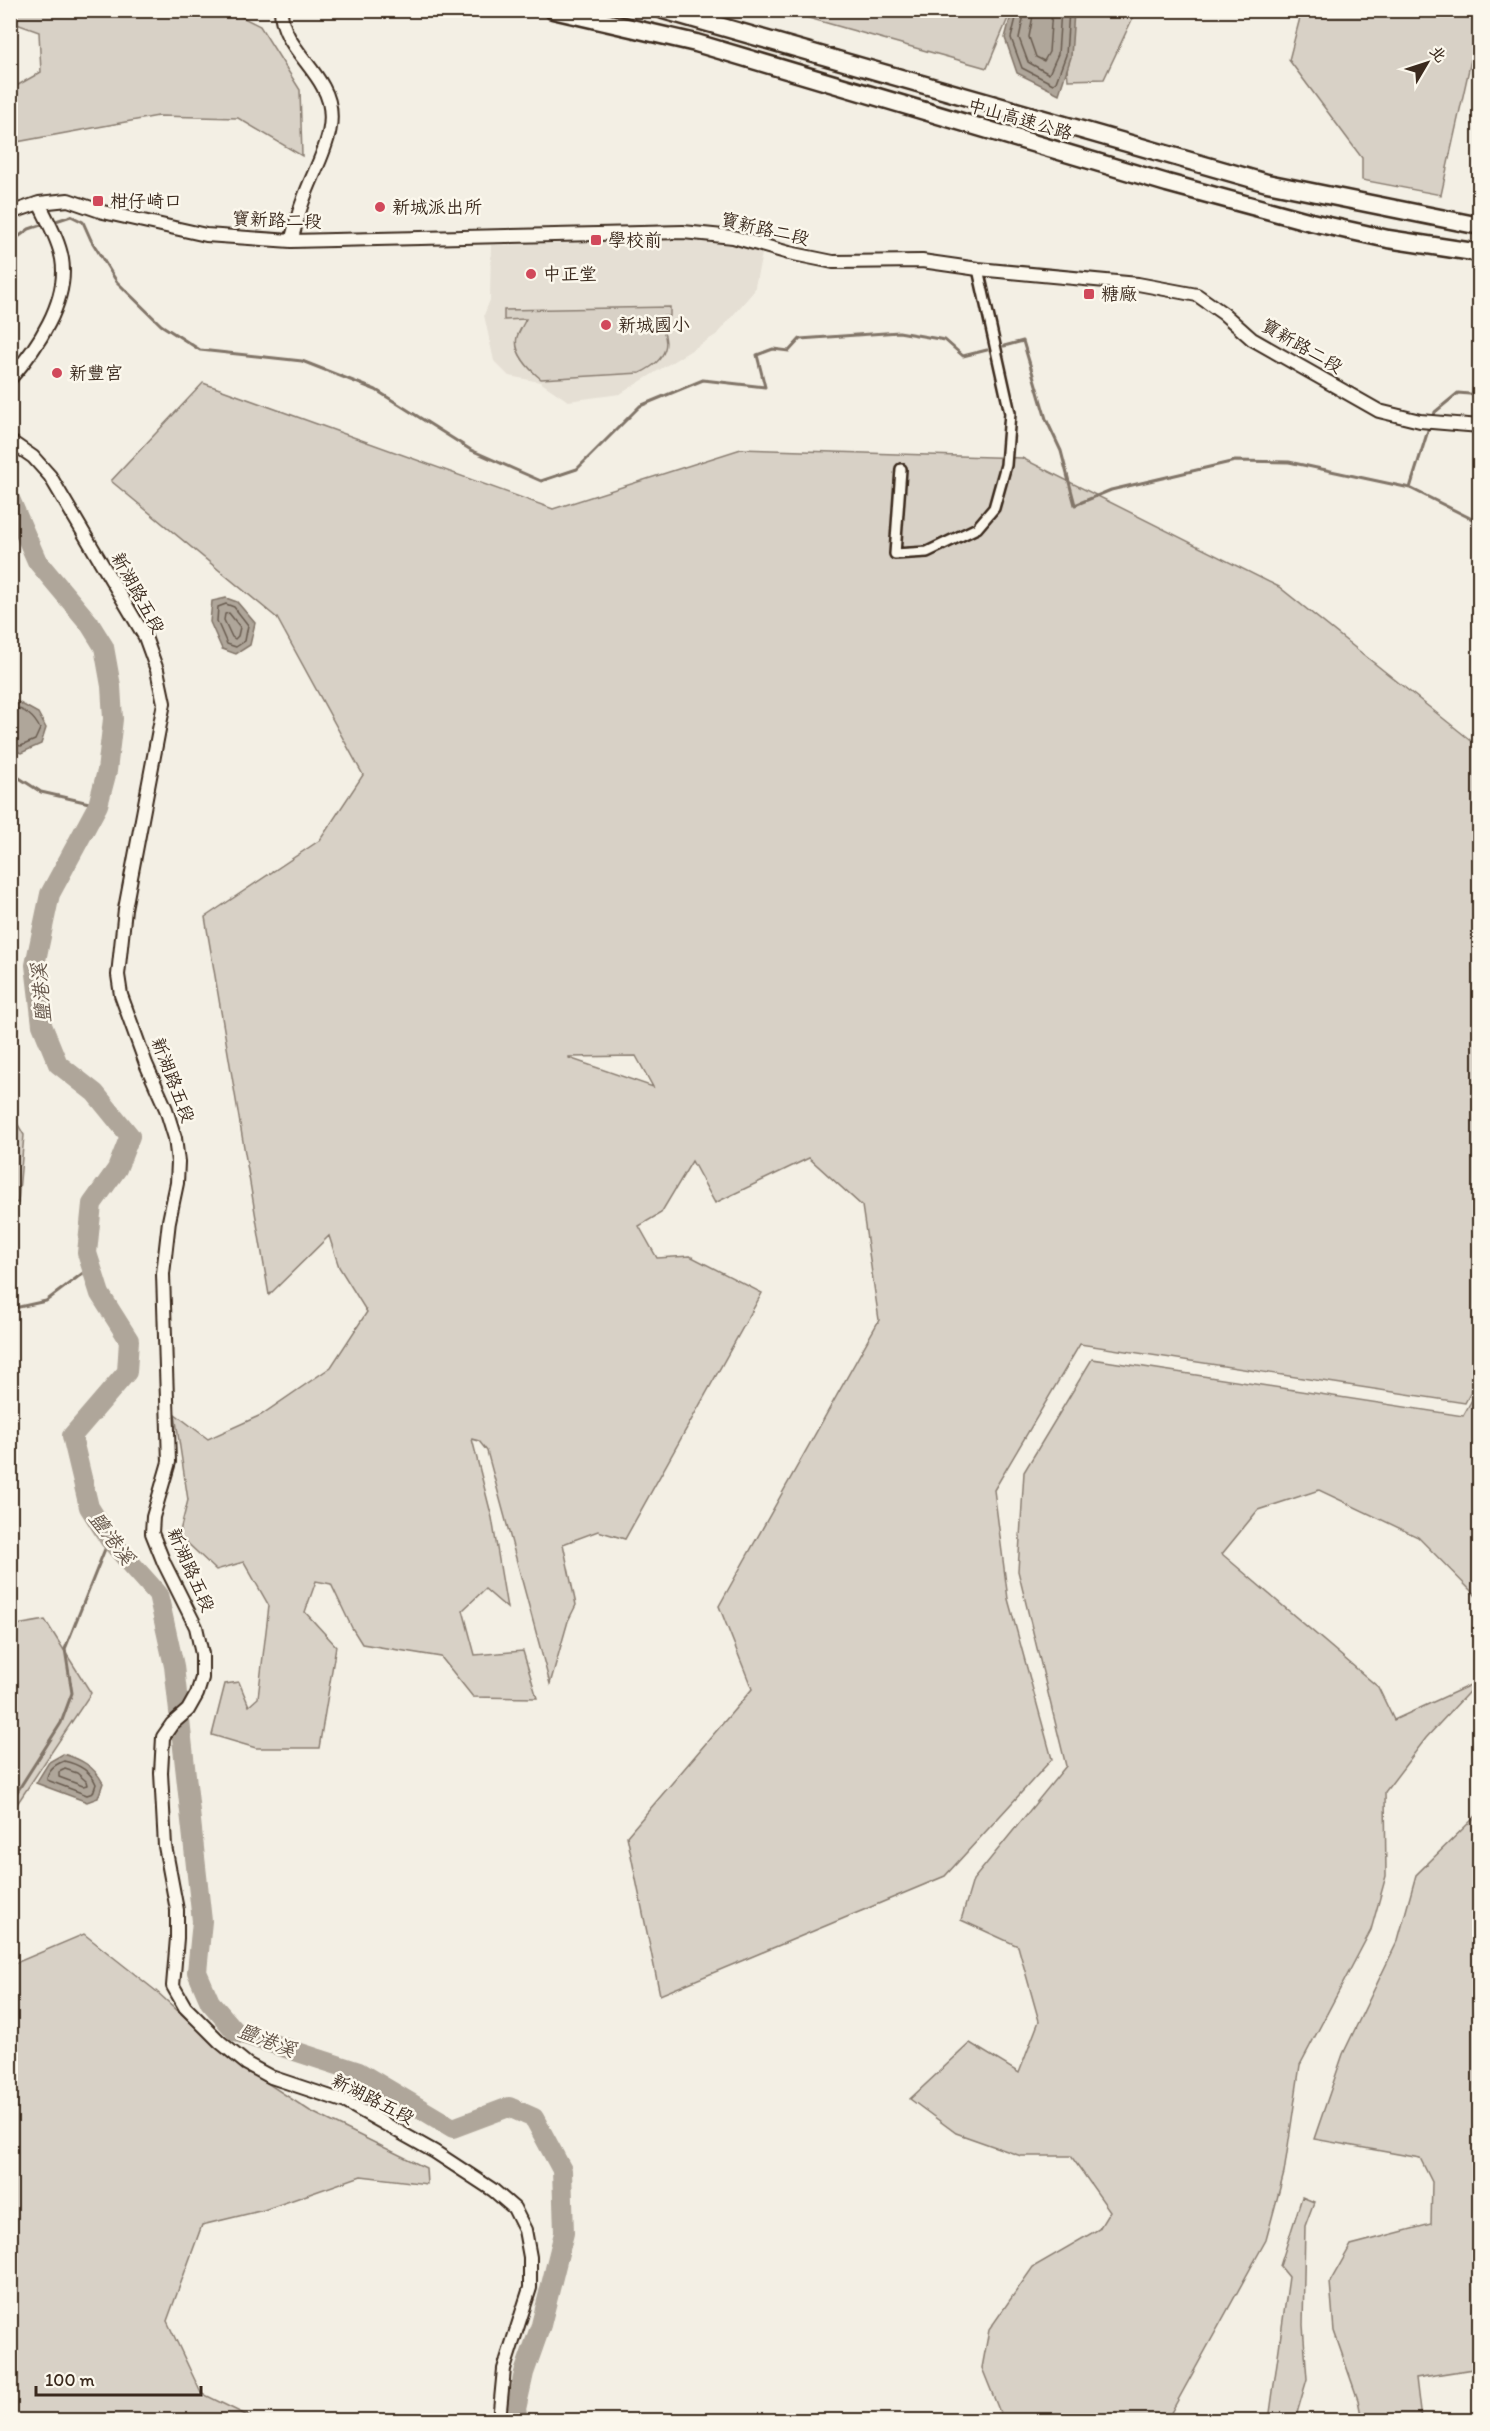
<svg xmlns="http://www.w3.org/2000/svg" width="1490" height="2431" font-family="Itim,'LXGW WenKai TC',sans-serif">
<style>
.built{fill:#e5dfd4}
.green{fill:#d8d1c6;stroke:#8a7e72;stroke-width:1.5;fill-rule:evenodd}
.water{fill:#afa69a;stroke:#817468;stroke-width:1.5}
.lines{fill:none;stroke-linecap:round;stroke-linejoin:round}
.shore{stroke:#695c50;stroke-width:1.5}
.stream{stroke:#817468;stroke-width:3}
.river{stroke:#afa69a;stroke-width:20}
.street-casing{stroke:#3b2a1e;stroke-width:14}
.secondary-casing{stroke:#3b2a1e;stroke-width:16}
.highway-casing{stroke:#3b2a1e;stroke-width:21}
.street{stroke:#fbf7ec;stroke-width:9}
.secondary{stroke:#fbf7ec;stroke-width:12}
.highway{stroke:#fbf7ec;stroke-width:16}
.poi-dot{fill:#d1495b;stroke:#fbf7ec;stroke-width:2}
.labels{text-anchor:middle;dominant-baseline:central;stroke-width:5;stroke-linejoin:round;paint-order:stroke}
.street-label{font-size:18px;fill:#3b2a1e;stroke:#fbf7ec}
.poi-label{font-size:18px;fill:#3b2a1e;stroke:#fbf7ec;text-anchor:start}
.water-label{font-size:20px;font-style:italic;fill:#645549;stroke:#fbf7ec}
</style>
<rect width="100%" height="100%" fill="#f3efe4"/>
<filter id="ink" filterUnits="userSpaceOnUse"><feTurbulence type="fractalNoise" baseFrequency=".0167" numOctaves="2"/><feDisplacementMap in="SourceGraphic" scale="12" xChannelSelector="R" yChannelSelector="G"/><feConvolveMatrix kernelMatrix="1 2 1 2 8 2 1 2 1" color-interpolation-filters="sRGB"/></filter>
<g filter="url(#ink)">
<path class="built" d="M717 240 762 254 754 291 716 335 620 394 568 401 540 382 509 376 494 361 484 315 490 300 491 245Z"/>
<path class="green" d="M11 10 230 11 260 26 300 90 302 156 238 118 158 116 11 143V89L41 72 39 32 11 22Z
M1302 10 1478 11 1479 24 1441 195 1362 180V158L1289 60Z
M784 11H783H1011L987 68Z
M1062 11H1136L1104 79 1068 80Z
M670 307V316L653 317C676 340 666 361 640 373L541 379C530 370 513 353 517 337 519 331 523 325 526 319L504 320V310Z
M203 383 553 509 741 449 1022 458 1279 587 1479 747 1480 1375 1465 1403 1080 1344 994 1490 1008 1599 1052 1759 945 1876 660 1995 627 1836 752 1689 719 1606 879 1320 862 1206 809 1158 715 1203 692 1161 661 1213 639 1226 657 1258 690 1256 762 1293 625 1539 598 1531 563 1544 576 1605 568 1621 550 1684 487 1451 479 1441 472 1439 492 1518 507 1608 485 1589 463 1610 475 1655 523 1651 537 1698 473 1697 441 1657 362 1644 352 1628 331 1584 316 1581 305 1612 336 1646 319 1748H256L212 1735 225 1684 239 1682 249 1706 258 1698 269 1606 244 1562 216 1570 179 1535 188 1500 175 1414 208 1439 261 1415 331 1367 367 1312 339 1267 329 1236 269 1295 205 917 320 840 363 775 277 618 111 481ZM636 1056 653 1087 569 1058V1057Z
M11 1113 24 1135 18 1203 11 1201Z
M1092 1359 1463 1416 1479 1387V1599L1418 1537 1319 1490 1258 1510 1222 1554 1378 1687 1394 1720 1479 1681 1426 1738 1385 1792 1386 1876 1371 1930 1300 2065 1284 2173 1266 2240 1167 2420H1003L982 2368 989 2330 1033 2267 1099 2229 1110 2211 1071 2156H1021L956 2133 910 2099 970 2043 1019 2073 1039 2021 1018 1946 961 1920 973 1880 1066 1766 1018 1571 1024 1472Z
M45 1620 91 1693 11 1813V1626Z
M1479 1813V2368L1416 2378 1421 2420H1362L1358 2400 1334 2331 1330 2282 1351 2245 1431 2224 1432 2182 1420 2158 1314 2139 1343 2054 1398 1940 1416 1875Z
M84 1934 156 1991 232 2060 310 2111 426 2168 427 2184 361 2176 264 2210 202 2225 167 2321 201 2393 256 2420H11V1965Z
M1302 2197 1314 2202 1305 2226 1303 2325 1307 2379 1295 2420H1269L1289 2277 1280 2266Z"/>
<path class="water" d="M1012 11H1074L1071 57 1059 94 1017 73 1005 38Z
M226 598 237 602 255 623 250 645 236 654 222 649 210 622 212 601Z
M16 701 38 713 46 728 41 744 21 753 11 749V703Z
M63 1754C81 1759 94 1766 103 1783L98 1798 87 1802 36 1783 49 1762Z"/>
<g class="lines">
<path class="shore" d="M1018 10 1011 38 1022 68 1053 84 1056 82 1066 55 1069 10
M1025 10 1019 38 1028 62 1049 74 1058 54 1061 10
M1034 10 1029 37 1036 57 1044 61 1049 52 1052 10
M226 604 234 607 248 625 245 641 236 647 227 644 217 621 218 607Z
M229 613 240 627 238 636 235 639 232 637 224 620 225 614Z
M10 708C24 707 35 718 40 729L35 740 21 746 10 744
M64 1761C78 1764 90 1770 96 1784L93 1793 87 1795 47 1780C47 1770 56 1764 64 1761Z
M65 1769 77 1773 86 1781 87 1785 83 1786 59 1777V1772Z"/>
<path class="stream" d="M53 222 71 216 83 222 91 240 117 282 161 325 200 350 302 361 376 390 471 450 541 481 577 469 640 406 703 380 765 387 757 355 773 349 789 351 800 339 899 332 945 340 963 356 987 350
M10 243 29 229 47 223
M1004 346 1023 341 1046 419 1061 451 1075 505 1111 490 1235 461 1289 462 1410 488 1480 523
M1433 418 1435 412 1458 393 1480 395
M1410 488 1430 424
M10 772 41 792 98 805
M10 1309 46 1301 91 1267
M10 1803 61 1723 72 1693 65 1649 109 1539"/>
<path class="river" d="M10 499 37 561 89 623 104 647 111 686 113 719 107 771 98 805 50 894 35 965 42 1025 58 1064 95 1093 130 1136 117 1169 92 1204 87 1253 100 1294 129 1340 127 1372 72 1436 89 1507 109 1539 158 1594 174 1666 202 1921 197 1972 210 2002 236 2032 359 2072 453 2128 509 2107 534 2118 562 2170 564 2233 541 2325 524 2373 516 2409 518 2420"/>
<defs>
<path id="street" d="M901 469 895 554 927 552 977 528 994 508 1006 465 1010 413 978 269"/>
<path id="secondary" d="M281 10C281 40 310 62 323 87 345 126 315 164 303 201 298 214 295 228 291 241
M10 213 39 203 68 200 103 212 206 235 291 241 683 232 733 237 789 253 833 262 922 261 978 269 1138 284 1197 295 1224 314 1252 339 1379 411 1420 421 1480 426
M10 379C37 348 69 301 62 259 59 240 47 220 39 203
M10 441 33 457 50 476 145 637 157 670 164 703 125 909 118 975 121 995 146 1064 166 1109 175 1138 178 1162 177 1183 169 1221 163 1274 169 1462 153 1517 152 1533 164 1563 196 1627 202 1654V1678L197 1694 188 1710 172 1724 163 1737 161 1773 165 1846 177 1910V1938L173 1986 185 2007 220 2042 247 2064 271 2077 346 2102 435 2152 493 2190 514 2208 525 2230 530 2257V2288L504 2369 499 2420"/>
<path id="highway" d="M553 10 696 43 1167 183 1311 222 1388 239 1480 253
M663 10 1267 183 1480 226"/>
</defs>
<use href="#street" class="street-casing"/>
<use href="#secondary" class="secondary-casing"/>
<use href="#highway" class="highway-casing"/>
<use href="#street" class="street"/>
<use href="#secondary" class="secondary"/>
<use href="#highway" class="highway"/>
</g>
</g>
<g class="poi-dot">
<rect x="92" y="195" width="12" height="12" rx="3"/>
<circle cx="380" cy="207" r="6"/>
<rect x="590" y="234" width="12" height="12" rx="3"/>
<circle cx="531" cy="274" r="6"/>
<rect x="1083" y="288" width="12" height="12" rx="3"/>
<circle cx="606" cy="325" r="6"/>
<circle cx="57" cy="373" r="6"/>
</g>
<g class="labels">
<g class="street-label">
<text transform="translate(1020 119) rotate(16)">中山高速公路</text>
<text transform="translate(277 220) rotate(2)">寶新路二段</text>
<text transform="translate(765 229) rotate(13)">寶新路二段</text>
<text transform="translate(1302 346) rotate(30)">寶新路二段</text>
<text transform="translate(138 593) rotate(61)">新湖路五段</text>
<text transform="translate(173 1080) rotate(69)">新湖路五段</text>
<text transform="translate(191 1570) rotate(66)">新湖路五段</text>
<text transform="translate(373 2099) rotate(27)">新湖路五段</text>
</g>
<g class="poi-label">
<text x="110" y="201">柑仔崎口</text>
<text x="392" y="207">新城派出所</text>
<text x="608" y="240">學校前</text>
<text x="543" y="274">中正堂</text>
<text x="1101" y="294">糖廠</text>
<text x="618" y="325">新城國小</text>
<text x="69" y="373">新豐宮</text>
</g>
<g class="water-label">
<text transform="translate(41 993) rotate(-95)">鹽港溪</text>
<text transform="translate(112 1538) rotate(53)">鹽港溪</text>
<text transform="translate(267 2040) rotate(21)">鹽港溪</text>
</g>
</g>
<rect width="1490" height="2431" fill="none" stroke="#fbf7ec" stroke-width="36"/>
<rect x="18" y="18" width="1454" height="2395" fill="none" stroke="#3b2a1e" stroke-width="2" filter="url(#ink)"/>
<g transform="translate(1427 63) rotate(51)" stroke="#fbf7ec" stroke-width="4.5" paint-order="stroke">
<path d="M0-4.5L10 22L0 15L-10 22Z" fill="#3b2a1e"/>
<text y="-9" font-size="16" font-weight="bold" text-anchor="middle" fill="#3b2a1e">北</text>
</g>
<path d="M36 2386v9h165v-9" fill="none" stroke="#3b2a1e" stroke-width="3"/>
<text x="45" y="2386" font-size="18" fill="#3b2a1e" stroke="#fbf7ec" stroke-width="4.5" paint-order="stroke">100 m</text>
</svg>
